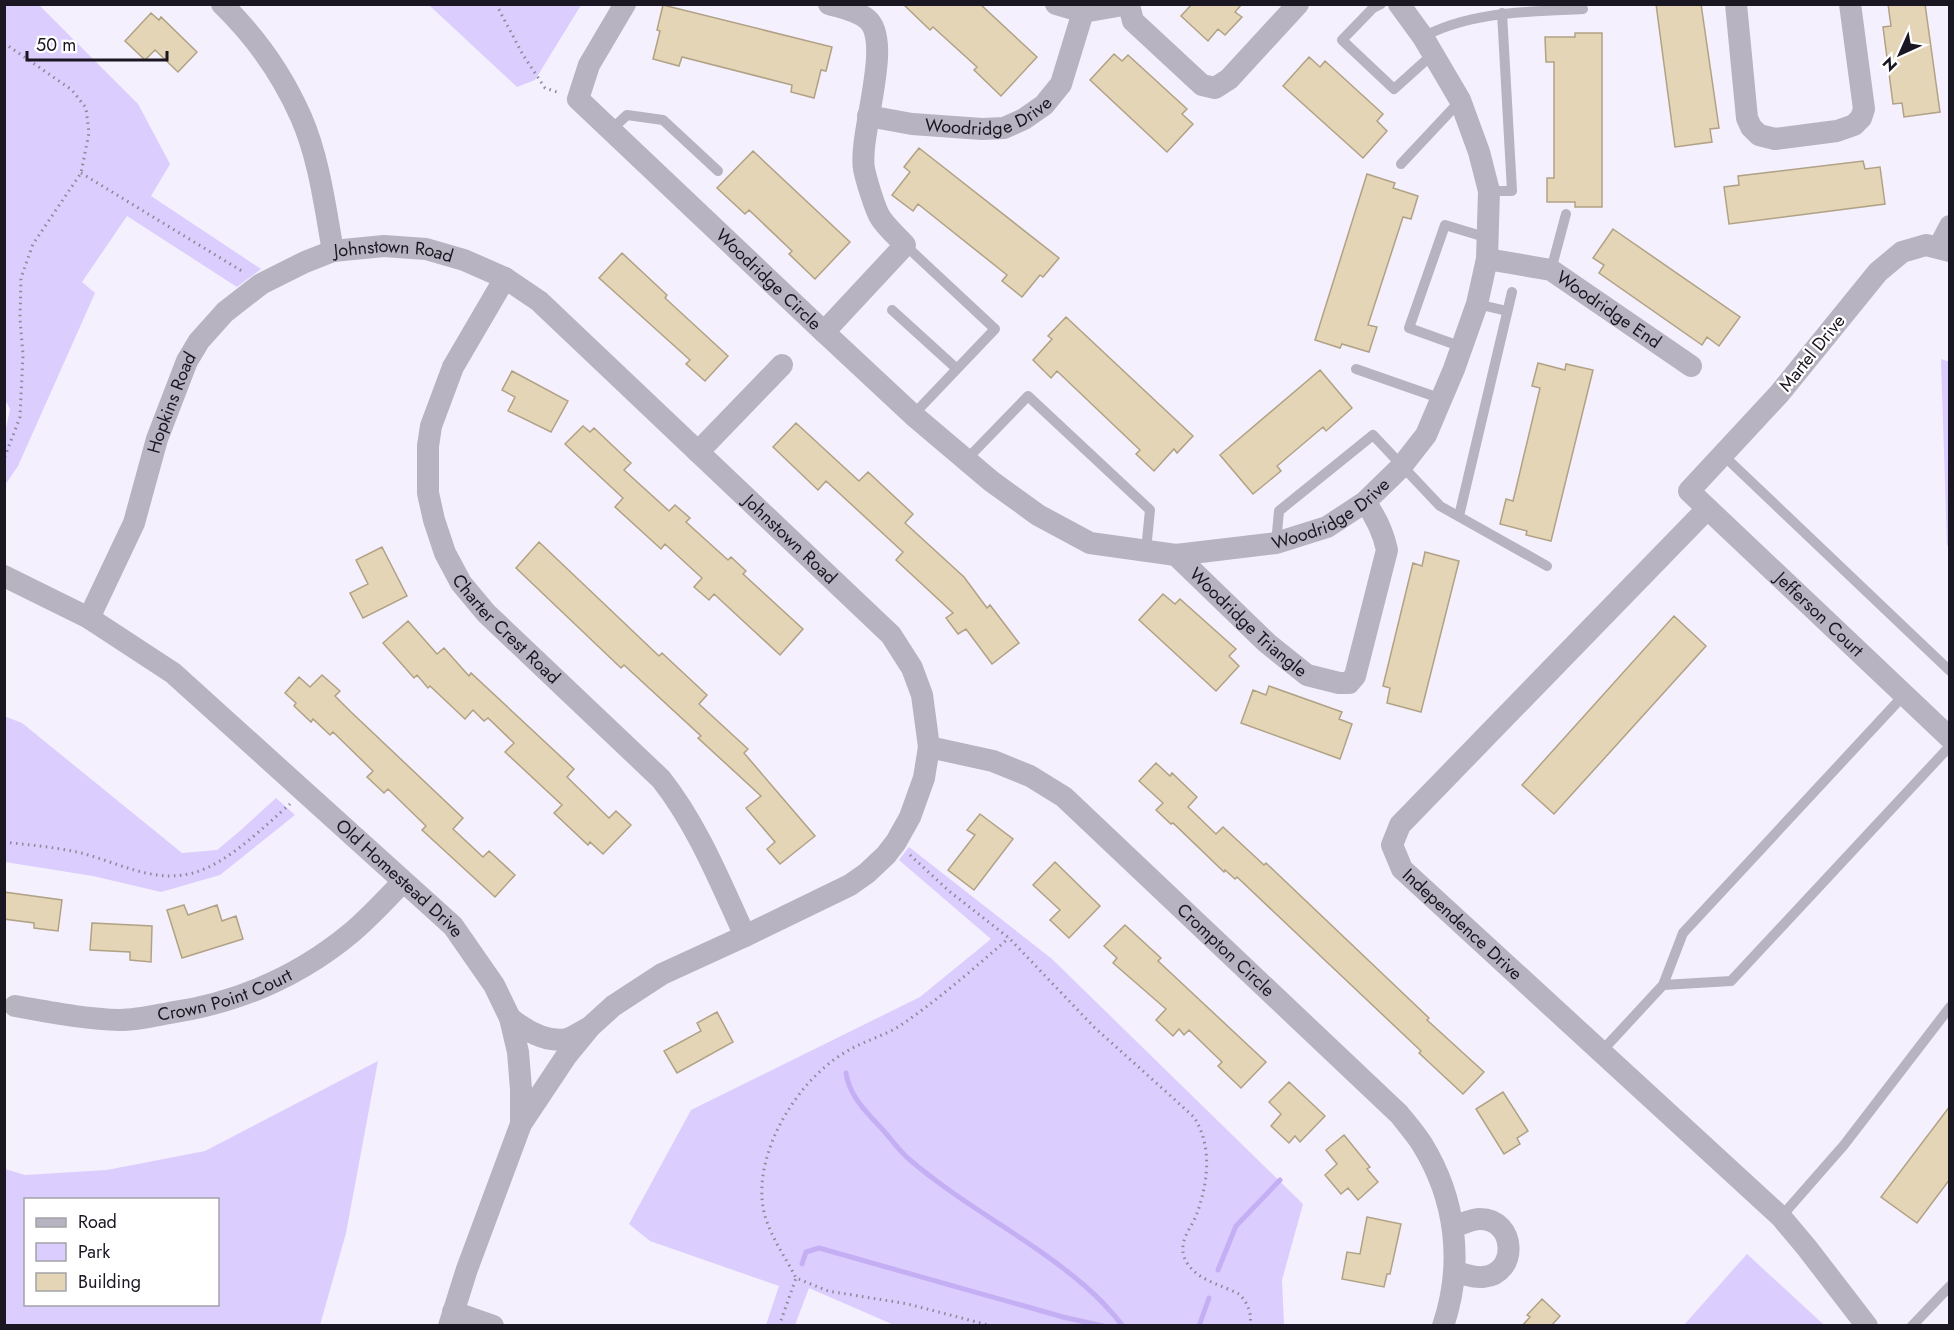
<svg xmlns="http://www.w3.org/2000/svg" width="1954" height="1330" font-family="Jost,sans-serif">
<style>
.green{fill:#dbcdfd;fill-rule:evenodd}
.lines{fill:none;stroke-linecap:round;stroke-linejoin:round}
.stream{stroke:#c5aff4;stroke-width:5}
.building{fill:#e4d5b7;stroke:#b1a285;stroke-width:1.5}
.path{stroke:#8d8995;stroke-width:3;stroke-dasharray:1.5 4.5;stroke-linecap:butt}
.service{stroke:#b7b3c1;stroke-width:10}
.minor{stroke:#b7b3c1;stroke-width:22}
.labels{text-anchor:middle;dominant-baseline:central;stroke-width:4.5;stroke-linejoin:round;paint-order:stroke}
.street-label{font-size:18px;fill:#1b1722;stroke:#fff}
</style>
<rect width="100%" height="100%" fill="#f4f0fd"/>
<path class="green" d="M5 4 39 5 138 104 170 164 151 196 261 269 237 287 127 216 82 282 95 293 18 466 5 485V433L10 409 4 398Z
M429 5H581L535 80 517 87Z
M1941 359 1950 362 1949 547 1947 545Z
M4 716 22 723 182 853 217 850 241 830 276 798 295 815 220 875 161 892 93 876 5 862Z
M909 847 1052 959 1303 1204 1282 1280 1284 1325H894L809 1288 795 1325H766L779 1286 650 1241 629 1224 691 1110 920 997 991 939 899 860Z
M378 1061 346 1233 320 1325H5V1169L25 1175 107 1170 205 1151ZM26 1200H218V1304H26Z
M1747 1254 1824 1325H1684Z"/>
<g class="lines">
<path class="stream" d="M846 1073C849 1096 868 1114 883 1130 892 1140 900 1152 910 1160 965 1207 1031 1239 1085 1286 1099 1298 1111 1311 1123 1326
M802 1264 806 1252 819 1248 1063 1317 1103 1326
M1218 1270 1236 1226 1280 1180
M1199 1326 1209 1298"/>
</g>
<path class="building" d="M903 4H980L1037 57 1001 96 974 70 977 67 933 27 930 30Z
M1192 4H1242L1235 12 1242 17 1225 35 1218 29 1208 41 1181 16Z
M1656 4H1701L1719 128 1710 129 1712 142 1675 147Z
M1888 4H1925L1940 112 1904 117 1902 103 1893 104 1883 27 1891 26Z
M663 5 832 47 826 71 821 70 814 98 791 92 792 85 682 57 679 66 653 59 660 31 657 30Z
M151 13 159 20 161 17 197 52 178 72 155 50 145 60 125 41Z
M1575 33H1602V207H1575V202H1547V178H1554V62H1546L1545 37H1575Z
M1114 54 1122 61 1128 55 1187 109 1182 114 1193 124 1167 152 1090 80Z
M1309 57 1320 67 1325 61 1383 114 1377 121 1387 131 1363 158 1283 86Z
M919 148 1059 258 1043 277 1040 275 1022 297 1002 281 1007 275 918 204 913 211 892 195 910 172 904 167Z
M753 151 850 242 815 279 789 254 792 251 749 210 745 214 717 188Z
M1863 161 1865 169 1880 167 1885 204 1729 224 1724 187 1739 185 1738 176Z
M1367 174 1395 183 1393 188 1418 196 1411 219 1403 217 1368 325 1377 327 1369 352 1342 344 1340 348 1315 340Z
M1613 229 1740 317 1719 346 1707 337 1702 345 1599 273 1604 265 1593 258Z
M622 253 667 295 665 298 728 356 705 381 686 364 690 360 599 278Z
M1066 317 1193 436 1177 453 1174 449 1154 471 1136 454 1140 450 1057 371 1051 378 1033 360 1052 339 1048 336Z
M1538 363 1565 370 1566 364 1593 370 1551 541 1526 535 1527 531 1500 524 1506 499 1513 501 1540 388 1532 386Z
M1320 370 1352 408 1326 431 1323 427 1277 466 1281 471 1253 494 1220 455Z
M512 371 568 401 551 432 508 411 515 397 502 390Z
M796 423 859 481 868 472 913 514 905 523 964 577 987 608 990 605 1019 643 992 664 966 629 958 634 946 618 953 613 896 560 903 552 826 481 818 490 773 447Z
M583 426 590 432 594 428 631 463 624 470 669 511 675 505 690 518 686 522 728 560 731 557 746 571 743 574 803 629 780 655 714 594 709 600 694 587 702 578 665 544 661 549 615 507 623 498 565 444Z
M539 542 659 656 662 653 707 695 699 704 748 749 744 753 815 836 780 864 767 849 775 842 746 808 761 796 698 738 701 736 624 665 621 668 516 568Z
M382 547 407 596 363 618 350 593 368 584 356 560Z
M1425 552 1459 561 1421 712 1387 703 1390 688 1383 686 1413 563 1422 566Z
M1163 594 1175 604 1180 599 1236 649 1229 656 1239 666 1216 691 1139 620Z
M1674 616 1706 646 1554 814 1522 785Z
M408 621 437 654 444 648 469 676 471 673 574 769 567 777 609 818 616 811 631 825 603 854 590 842 588 845 554 813 562 805 505 752 514 743 488 718 484 721 473 710 465 719 430 686 428 688 417 675 414 678 383 643Z
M322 675 340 691 335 696 351 712 463 818 453 829 483 857 489 851 515 875 495 897 422 830 426 826 388 789 384 793 367 777 373 771 333 732 330 735 313 719 311 722 294 706 296 703 285 693 299 677 310 687Z
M1269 686 1342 712 1339 719 1352 724 1340 759 1241 723 1253 690 1266 695Z
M1156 763 1170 776 1172 773 1197 797 1188 807 1216 834 1223 827 1264 865 1266 863 1429 1018 1427 1020 1484 1072 1463 1094 1419 1053 1421 1051 1237 877 1235 879 1225 870 1224 872 1173 823 1171 824 1156 810 1163 803 1139 781Z
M980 814 1013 839 974 890 948 870 975 835 967 830Z
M1055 862 1100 906 1069 938 1050 920 1060 910 1033 885Z
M4 892 62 900 58 931 34 928V923L4 919Z
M184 905 188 915 217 905 222 921 236 916 243 939 182 958 167 910Z
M92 923 152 926 151 962 130 960V952L90 950Z
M1125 925 1161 958 1158 961 1266 1062 1241 1088 1218 1066 1222 1062 1189 1030 1184 1035 1179 1029 1173 1036 1156 1020 1166 1009 1113 963 1117 958 1104 946Z
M717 1012 733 1042 677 1073 664 1051 701 1031 697 1023Z
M1289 1082 1325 1116 1300 1142 1295 1136 1289 1143 1271 1126 1281 1114 1269 1102Z
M1503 1092 1528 1131 1517 1138 1520 1144 1504 1154 1476 1109Z
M1950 1106V1179L1917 1223 1881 1197Z
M1344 1135 1370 1167 1367 1169 1378 1182 1358 1200 1348 1188 1341 1194 1325 1175 1337 1164 1326 1150Z
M1367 1217 1401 1224 1390 1274H1387L1384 1287 1342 1279 1347 1252 1360 1254Z
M1542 1299 1560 1316 1551 1326H1522L1530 1317 1527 1315Z"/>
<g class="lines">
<path class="path" d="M496 4 523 55 545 88 560 93
M4 43 72 90 86 108 89 133 81 173 33 244 21 278 20 319 23 355 20 417 4 459
M81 173 245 273
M4 842C29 845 54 847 77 852 116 861 152 884 193 873 227 864 265 826 290 804
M910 855 949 891 1009 938 1094 1027 1194 1117C1213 1147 1208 1184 1196 1216 1192 1225 1186 1233 1184 1241 1181 1251 1184 1260 1190 1267 1201 1281 1224 1286 1239 1294 1248 1303 1252 1313 1250 1326
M779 1326 796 1278
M992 1326 908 1304 828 1291 796 1278C785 1256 767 1232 763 1207 754 1152 797 1081 844 1053 861 1042 881 1037 898 1027 937 1001 973 969 1009 938"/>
<path class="service" d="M1381 4 1373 8 1342 40 1394 89 1433 54
M1423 37C1471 11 1529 12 1583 9
M611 130 627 115 663 120 718 171
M1401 164 1460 101
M1489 191H1512L1502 13
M905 245 995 329 913 415
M1551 270 1566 214
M1477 304 1507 311
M892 310 957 369
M1462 347 1409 328 1445 225 1488 238
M1356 369 1442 399
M1723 455 1950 671
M966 460 1028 396 1150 510 1146 550
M1459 516 1512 292
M1276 543 1279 511 1373 435 1440 506 1547 566
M1663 985 1731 981 1950 746
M1600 1053 1663 985 1683 933 1904 695
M1781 1217 1844 1145 1950 1007
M1912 1326 1950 1286"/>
<g class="minor">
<path d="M222 4C255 36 282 74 301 117 319 158 325 207 333 251"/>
<path id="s1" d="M625 4 589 65 578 99 824 332 905 245C897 236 886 227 880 217 875 209 866 179 864 169 858 135 894 41 867 19 856 10 842 8 829 4"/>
<path d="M1056 4 1083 12 1129 4"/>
<path d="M1736 4 1747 118 1751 127 1759 135 1775 139 1837 131 1854 125 1861 118 1864 109 1850 4"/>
<path d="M1129 5 1133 21 1202 85 1215 88 1229 79 1298 4"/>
<path id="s2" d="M868 116 912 124 982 129 1004 128 1024 119 1044 105 1061 84 1083 12"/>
<path d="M1939 247 1950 226"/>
<path id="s3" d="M1950 251 1926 245 1902 252 1878 272 1779 394 1689 491 1950 738"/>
<path id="s4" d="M1487 259 1551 270 1691 366"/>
<path id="s5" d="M505 278 453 367 431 426 428 446V493L434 520 445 553 461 583 486 613 661 779C698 826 720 882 745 936"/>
<path id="s6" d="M824 332 913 415 991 481 1038 515 1090 543 1176 555 1276 543 1327 527 1365 502 1401 467 1426 435 1454 369 1477 304 1487 259 1489 191 1479 152 1460 100 1423 37 1399 4"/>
<path d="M698 452 782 365"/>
<path id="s7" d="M1707 509 1400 825 1392 845 1402 869 1781 1217 1807 1248 1867 1326"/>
<path id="s8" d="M1176 555 1267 643 1307 675 1339 683H1349L1355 676 1387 550C1383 531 1376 517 1365 502"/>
<path id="s9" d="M4 576 89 618 173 673 453 926 494 985 510 1018 518 1052 521 1089V1124L467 1269 449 1326"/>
<path id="s10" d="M89 618 134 523 157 439 187 361 199 341 225 312 261 284 305 262 333 251 384 246 426 249 464 260 505 278 539 301 891 635 912 668 922 695 929 747 924 778 910 817 896 842 886 855 867 873 850 885 745 936 662 974 613 1006 590 1027 567 1055 521 1124"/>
<path id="s11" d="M929 747 993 761 1030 776 1064 797 1399 1114C1407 1124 1415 1133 1422 1144 1456 1199 1464 1264 1443 1326"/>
<path id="s12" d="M15 1006C50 1012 84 1019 120 1020 136 1020 153 1016 169 1013 237 1003 298 977 351 933 369 918 386 899 403 882"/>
<path d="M510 1018C525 1030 545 1043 567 1039 574 1037 582 1031 588 1028"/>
<path d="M1453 1227C1462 1224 1472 1219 1480 1219 1516 1219 1519 1274 1483 1277 1474 1278 1464 1274 1455 1272"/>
<path d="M453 1312 493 1326"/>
</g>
</g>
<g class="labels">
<g class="street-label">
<text stroke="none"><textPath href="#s2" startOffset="124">Woodridge Drive</textPath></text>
<text stroke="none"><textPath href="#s10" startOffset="524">Johnstown Road</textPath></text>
<text stroke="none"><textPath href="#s1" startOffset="369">Woodridge Circle</textPath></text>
<text stroke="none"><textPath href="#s4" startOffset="135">Woodridge End</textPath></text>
<text transform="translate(1812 353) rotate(-51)">Martel Drive</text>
<text stroke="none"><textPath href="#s10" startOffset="231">Hopkins Road</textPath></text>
<text stroke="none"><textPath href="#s6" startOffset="591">Woodridge Drive</textPath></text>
<text stroke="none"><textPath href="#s10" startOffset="1028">Johnstown Road</textPath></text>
<text stroke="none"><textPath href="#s3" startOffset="550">Jefferson Court</textPath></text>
<text stroke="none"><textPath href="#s8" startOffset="99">Woodridge Triangle</textPath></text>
<text stroke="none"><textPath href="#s5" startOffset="394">Charter Crest Road</textPath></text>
<text stroke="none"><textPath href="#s9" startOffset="501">Old Homestead Drive</textPath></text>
<text stroke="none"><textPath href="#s7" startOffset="570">Independence Drive</textPath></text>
<text stroke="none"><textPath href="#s11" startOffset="368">Crompton Circle</textPath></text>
<text stroke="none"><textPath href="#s12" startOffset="214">Crown Point Court</textPath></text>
</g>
</g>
<rect width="1954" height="1330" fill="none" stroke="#1b1722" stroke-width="12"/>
<rect x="24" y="1198" width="195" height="108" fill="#ffffff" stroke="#a4a2a7" stroke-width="1.5"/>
<rect x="36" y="1218" width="30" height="9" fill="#b7b3c1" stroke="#a4a2a7" stroke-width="1.5"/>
<text x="78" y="1228" font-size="18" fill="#1b1722">Road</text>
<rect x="36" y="1243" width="30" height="18" fill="#dbcdfd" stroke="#a4a2a7" stroke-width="1.5"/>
<text x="78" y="1258" font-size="18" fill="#1b1722">Park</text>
<rect x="36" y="1273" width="30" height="18" fill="#e4d5b7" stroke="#a4a2a7" stroke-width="1.5"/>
<text x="78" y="1288" font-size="18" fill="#1b1722">Building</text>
<g transform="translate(1900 54) rotate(225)" stroke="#ffffff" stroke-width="4.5" paint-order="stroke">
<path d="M0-4.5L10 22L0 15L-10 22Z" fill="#1b1722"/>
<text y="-9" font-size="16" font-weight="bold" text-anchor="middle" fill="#1b1722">N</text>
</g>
<path d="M27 51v9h140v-9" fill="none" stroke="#1b1722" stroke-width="3"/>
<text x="36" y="51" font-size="18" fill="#1b1722" stroke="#ffffff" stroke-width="4.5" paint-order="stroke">50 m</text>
</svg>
